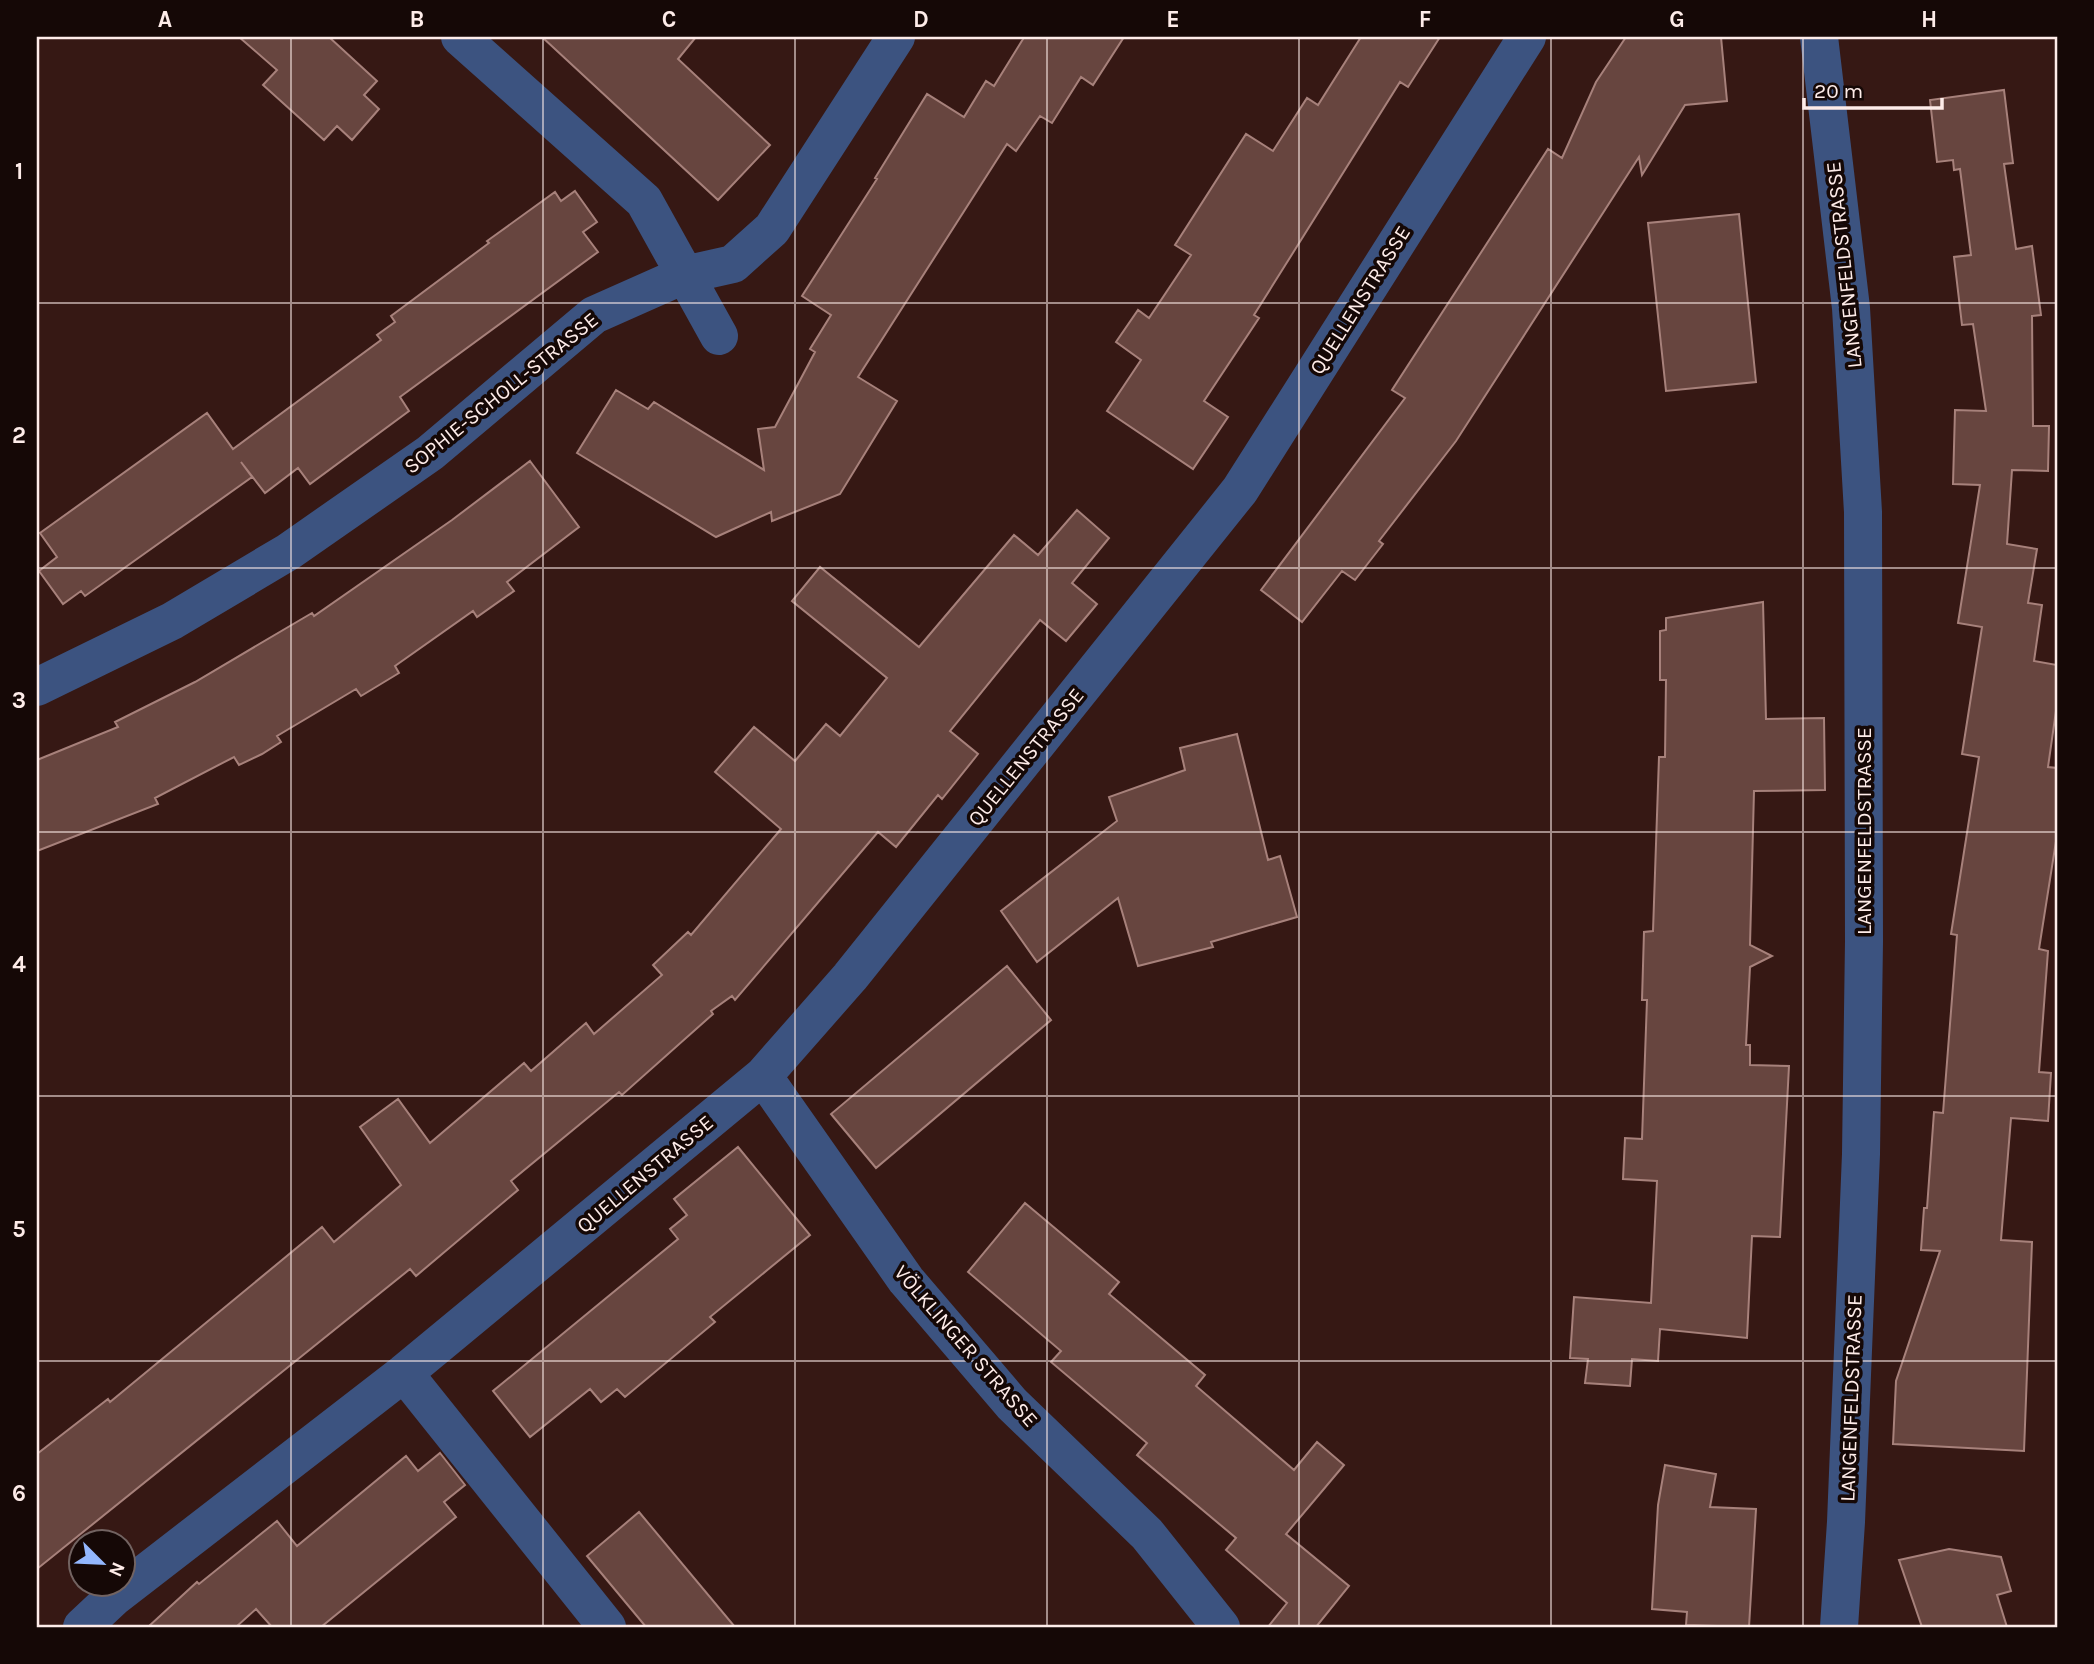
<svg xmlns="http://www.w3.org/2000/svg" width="2094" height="1664" font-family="Karla,sans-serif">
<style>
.building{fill:#67453f;stroke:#a7817b;stroke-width:2}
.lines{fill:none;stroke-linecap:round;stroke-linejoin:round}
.street{stroke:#3c5380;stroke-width:38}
.grid{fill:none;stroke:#feece9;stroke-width:2;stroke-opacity:0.55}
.labels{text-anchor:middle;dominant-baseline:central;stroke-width:7;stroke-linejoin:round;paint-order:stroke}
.street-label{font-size:21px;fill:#feece9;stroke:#150806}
.neatline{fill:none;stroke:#feece9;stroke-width:2.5}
.grid-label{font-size:23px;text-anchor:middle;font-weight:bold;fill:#feece9}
</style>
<rect width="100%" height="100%" fill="#361814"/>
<path class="building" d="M239 37H329L377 81 364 95 379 109 352 140 337 126 324 140 263 85 277 70Z
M542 37H696L678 59 770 145 718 200Z
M1020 37H1124L1093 85 1081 77 1052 123 1040 116 1016 151 1007 144 858 377 897 401 840 494 772 521 771 512 716 537 577 453 616 390 648 409 654 402 764 470 758 429 775 427 815 352 810 349 831 315 802 296 877 179 875 178 927 94 964 117 986 81 994 86 1023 39Z
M1361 37H1440L1408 87 1400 82 1254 315 1259 318 1204 401 1228 417 1193 469 1107 411 1141 360 1116 342 1138 310 1149 318 1191 255 1175 245 1246 134 1273 151 1307 98 1318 105Z
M1626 37H1721L1727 101 1685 105 1642 175 1639 157 1456 441 1379 541 1383 544 1355 580 1342 571 1302 622 1261 590 1405 398 1392 390 1548 149 1562 158 1596 82Z
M2004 90 2013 163 2004 164 2016 249 2032 246 2041 315 2032 316 2033 426H2049L2048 471 2012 470 2007 544 2037 549 2028 603 2042 605 2034 661 2057 665V704L2048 767 2057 768V835L2039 949 2048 951 2039 1072 2051 1073 2048 1121 2011 1118 2001 1240 2032 1242 2024 1451 1893 1444 1896 1381 1940 1251 1921 1250 1924 1208H1927L1934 1112 1943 1113 1957 935 1951 934 1979 757 1962 754 1982 627 1958 623 1980 485 1953 484 1955 410 1986 411 1973 324 1962 325 1954 257 1971 255 1960 169 1954 170 1953 160 1937 162 1930 100Z
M575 191 597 222 583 232 598 252 400 397 409 411 310 484 298 468 265 493 241 462 252 477 85 596 81 591 63 604 39 571 57 557 40 533 207 413 233 449 381 340 377 335 395 322 391 316 489 243 487 241 555 192 561 201Z
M1739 214 1756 382 1666 391 1648 223Z
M530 461 579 527 507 582 514 591 477 617 473 611 395 666 399 673 361 696 356 689 277 736 281 742 262 754 239 765 234 757 155 798 158 804 37 851V760L118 727 115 722 195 682 312 613 314 616 452 520Z
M1077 510 1109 538 1072 583 1097 604 1066 641 1040 620 950 731 978 754 942 799 938 795 896 847 878 832 735 1000 732 996 711 1011 713 1014 622 1095 619 1092 511 1181 518 1190 416 1276 410 1269 37 1569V1454L108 1399 110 1402 322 1227 334 1242 401 1185 360 1127 398 1099 430 1143 524 1063 531 1071 586 1023 594 1034 662 975 653 965 688 932 691 935 781 829 715 772 754 727 795 761 826 724 840 736 887 678 792 601 820 567 919 647 1014 535 1038 555Z
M1763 602 1766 719 1824 718 1825 790 1754 791 1750 945 1772 956 1750 967 1746 1045H1750V1065L1789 1066 1780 1237 1752 1236 1747 1338 1660 1329 1658 1361 1632 1359 1630 1386 1585 1383 1588 1359 1570 1358 1574 1297 1651 1303 1657 1181 1623 1179 1625 1138 1642 1139 1647 1000H1642L1644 932 1653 931 1659 757H1665L1666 680H1660V631L1666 630V618Z
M1237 734 1268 860 1280 856 1297 917 1211 942 1213 947 1138 966 1118 898 1037 962 1001 911 1117 821 1109 797 1185 770 1180 748Z
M1007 966 1051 1020 876 1168 831 1114Z
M738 1147 810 1235 710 1317 715 1322 625 1397 617 1389 601 1402 590 1389 530 1437 493 1391 678 1239 670 1229 687 1215 674 1199Z
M1025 1203 1119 1282 1109 1294 1205 1375 1196 1386 1294 1470 1317 1442 1344 1465 1286 1534 1349 1586 1316 1627H1268L1287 1603 1226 1550 1236 1538 1137 1455 1147 1443 1051 1362 1061 1351 968 1272Z
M440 1453 465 1485 444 1502 456 1517 321 1627H272L256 1609 236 1627H148L197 1582 199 1584 277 1521 297 1546 406 1456 418 1471Z
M1665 1465 1716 1474 1710 1507 1756 1509 1749 1627 1686 1625 1687 1612 1652 1609 1658 1505Z
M639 1512 735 1627H646L587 1556Z
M1949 1549 2001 1557 2011 1591 1997 1595 2007 1627H1922L1899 1560Z"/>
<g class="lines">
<path class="street" d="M460 37 644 201 719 336
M1819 37 1851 308 1863 512 1864 941 1861 1154 1846 1522 1839 1627
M37 687 172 621 288 552 430 453 594 315 684 275 733 264 772 229 896 37
M763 1076 906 1280 1012 1404 1147 1534 1221 1627
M404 1373 607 1627
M82 1627 113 1598 404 1373 763 1076 850 977 1240 490 1527 37"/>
</g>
<path class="grid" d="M291 37V1627M543 37V1627M795 37V1627M1047 37V1627M1299 37V1627M1551 37V1627M1803 37V1627M37 303H2057M37 568H2057M37 832H2057M37 1096H2057M37 1361H2057"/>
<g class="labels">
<g class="street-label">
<text transform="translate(1844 265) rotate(-96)">LANGENFELDSTRASSE</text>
<text transform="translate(1360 300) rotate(-58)">QUELLENSTRASSE</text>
<text transform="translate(501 393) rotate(-39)">SOPHIE-SCHOLL-STRASSE</text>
<text transform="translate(1026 757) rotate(-51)">QUELLENSTRASSE</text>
<text transform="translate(1864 831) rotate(-90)">LANGENFELDSTRASSE</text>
<text transform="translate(645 1174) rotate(-40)">QUELLENSTRASSE</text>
<text transform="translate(966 1346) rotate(49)">VÖLKLINGER STRASSE</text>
<text transform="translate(1851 1398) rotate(-88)">LANGENFELDSTRASSE</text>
</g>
</g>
<rect width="2094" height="1664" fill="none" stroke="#150806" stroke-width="77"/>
<g transform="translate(102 1563) rotate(114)"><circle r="33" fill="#150806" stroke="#726361" stroke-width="2"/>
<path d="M0-5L12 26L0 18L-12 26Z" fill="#93b7fd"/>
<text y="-10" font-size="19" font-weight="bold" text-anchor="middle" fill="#feece9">N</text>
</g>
<path d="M1804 98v10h138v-10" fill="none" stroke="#feece9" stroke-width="3.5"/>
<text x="1814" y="98" font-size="21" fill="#feece9" stroke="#150806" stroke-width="5" paint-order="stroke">20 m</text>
<rect x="38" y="38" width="2018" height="1588" class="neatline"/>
<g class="grid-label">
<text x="165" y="27">A</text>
<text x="417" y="27">B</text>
<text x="669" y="27">C</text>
<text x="921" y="27">D</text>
<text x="1173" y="27">E</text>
<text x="1425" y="27">F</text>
<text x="1677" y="27">G</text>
<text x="1929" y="27">H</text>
<text x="19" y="179">1</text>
<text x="19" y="443">2</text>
<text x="19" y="708">3</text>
<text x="19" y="972">4</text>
<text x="19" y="1237">5</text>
<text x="19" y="1501">6</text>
</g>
</svg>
